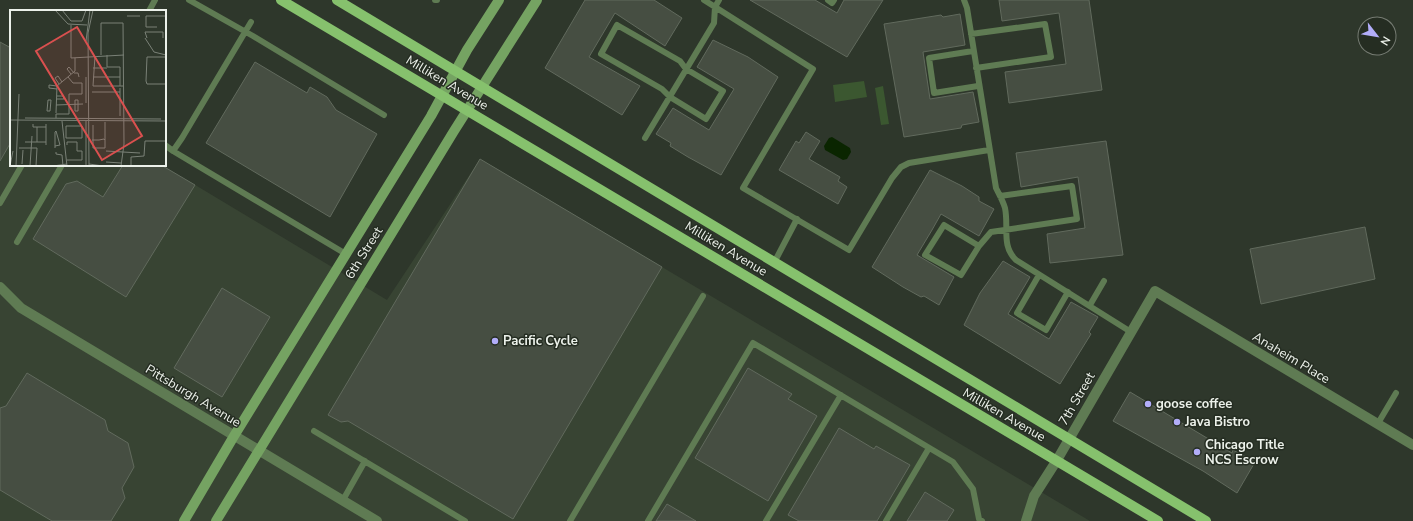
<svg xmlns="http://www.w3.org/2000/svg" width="1413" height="521" font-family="'Nunito Sans',sans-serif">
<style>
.built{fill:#384433}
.green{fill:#3b5730}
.water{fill:#0a2500}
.building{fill:#464e42;stroke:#616a5d}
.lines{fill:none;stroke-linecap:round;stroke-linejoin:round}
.lane{stroke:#5f7b53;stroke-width:6}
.street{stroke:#5f7b53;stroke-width:10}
.secondary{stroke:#75a362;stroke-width:10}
.primary{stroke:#86c16d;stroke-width:10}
.poi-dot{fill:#b2adf9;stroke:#252d22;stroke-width:1.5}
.labels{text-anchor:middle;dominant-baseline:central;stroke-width:3;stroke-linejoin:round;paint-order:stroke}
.street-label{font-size:13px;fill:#ecf1ea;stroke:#252d22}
.poi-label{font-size:13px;font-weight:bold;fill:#ecf1ea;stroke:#252d22;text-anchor:start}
.inset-road{fill:none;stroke:#7a8177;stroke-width:1}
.view{fill:#da504f;fill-opacity:0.15;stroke:#da504f;stroke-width:2}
.inset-edge{fill:none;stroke:#ecf1ea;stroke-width:2}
</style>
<rect width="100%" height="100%" fill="#2e372b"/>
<path class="built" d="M0 42 11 47V165H162L387 300 480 159 1090 521H0Z"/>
<path class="green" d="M864 81 867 97 835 102 833 85Z
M883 86 889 124 881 125 875 88Z"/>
<path class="water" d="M832 137 850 148 851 152 847 159 843 160 825 150 824 146 829 138Z"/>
<path class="building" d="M585 0H654L682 18 665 46 615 13 589 57 640 86 622 115 545 68Z
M750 0H815L837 13 844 0H883L847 57Z
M999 0H1089L1102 90 1009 103 1005 72 1066 64 1059 13 1002 21Z
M960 14 965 45 923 52 930 99 973 92 979 122 962 125 961 128 904 137 884 24 941 15 943 17Z
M713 40 748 57 778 77 721 175 688 157 670 146 671 143 656 134 673 108 709 130 734 89 697 67Z
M0 42 11 48V142L0 161Z
M255 62 307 93 310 87 327 97 336 110 377 134 330 217 206 143Z
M806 132 820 141 809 159 840 177 838 181 847 187 838 204 779 170 796 141 799 143Z
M1106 141 1123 255 1050 263 1047 234 1085 228 1078 177 1021 187 1016 153Z
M480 159 662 267 513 519 348 421 341 422 328 415Z
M123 165H161L195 185 126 297 33 239 66 184 77 181 103 197Z
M930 170 962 186 979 197V201L994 209 979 236 941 214 932 230 917 255 954 277 939 305 924 296 921 297 903 287 872 267Z
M1365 227 1375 279 1261 304 1250 249Z
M1003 261 1030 277 1008 314 1049 339 1071 302 1098 317 1089 332 1091 334 1060 384 964 325 980 293Z
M222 288 270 317 222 397 174 368Z
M748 368 792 394 788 399 817 416 768 501 695 458Z
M27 373 105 420 108 431 128 443 134 467 122 488 125 498 111 521H52L0 490V408L6 406Z
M1130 392 1232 453 1233 450 1255 462 1237 493 1203 471 1113 421Z
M839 428 874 449 876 446 910 465 877 521H799L788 515Z
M925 492 954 510 947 521H907Z
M667 504 696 521H656Z"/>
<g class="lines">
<path class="lane" d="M189 0 253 36 384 115
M435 0H437
M704 0 813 69 743 188 849 250 892 178 901 167 909 163 989 150
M828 0 832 3 834 0
M964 0 967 8 996 188C999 194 1003 201 1005 208 1009 227 1001 246 1016 260L1131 332
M149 11 155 0
M617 25 680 61 686 69 723 91 706 119 670 97 662 89 601 54Z
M971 34 1045 24 1051 57 976 68
M973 51 929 58 934 93 978 86
M645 138 714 23 715 7 719 0
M165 145 173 151 182 138 251 22
M173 151 346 254
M0 203 22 165
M17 242 62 165
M979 246 944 225 925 255 961 275 979 246 991 232 1077 219 1072 186 1000 196
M775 261 797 219
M1039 275 1017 313 1046 330 1068 292
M1090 305 1104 281
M1377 425 1396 393
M314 431 465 521
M343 500 365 461
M570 521 703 296
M648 521 753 343 953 462 973 489 979 519 982 521
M766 521 841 395
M886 521 929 448"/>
<path class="street" d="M0 287 21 308 377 521
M1026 521 1034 496 1057 460 1155 291 1413 445"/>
<path class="secondary" d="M184 521 234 436 431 116 467 50 499 0
M216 521 454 131 537 0"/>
<path class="primary" d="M281 0 1158 521
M337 0 1206 521"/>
</g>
<g class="poi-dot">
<circle cx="495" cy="341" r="4"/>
<circle cx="1148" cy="404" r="4"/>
<circle cx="1177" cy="422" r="4"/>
<circle cx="1197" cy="452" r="4"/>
</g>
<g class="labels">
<g class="street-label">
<text transform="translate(447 83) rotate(31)">Milliken Avenue</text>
<text transform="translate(726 249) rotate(31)">Milliken Avenue</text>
<text transform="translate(364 253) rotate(-58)">6th Street</text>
<text transform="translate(1291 358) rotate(31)">Anaheim Place</text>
<text transform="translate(193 396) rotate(31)">Pittsburgh Avenue</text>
<text transform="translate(1077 399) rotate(-60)">7th Street</text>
<text transform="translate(1004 415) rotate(30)">Milliken Avenue</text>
</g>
<g class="poi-label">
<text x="503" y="341">Pacific Cycle</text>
<text x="1156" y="404">goose coffee</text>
<text x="1185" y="422">Java Bistro</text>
<text x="1205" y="445">Chicago Title<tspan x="1205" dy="15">NCS Escrow</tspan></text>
</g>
</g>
<g transform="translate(10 10)">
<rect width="156" height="156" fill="#2e372b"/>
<path class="inset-road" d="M45 0 58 14 77 15M52 0 61 11H72L76 0M117 6H130M61 15V48L114 45M147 17H136V6H156M135 28 144 42 156 45M137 28 135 22H153V28M76 31 80 0M91 45V13H113L114 134 111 156M97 45V57H110V76M85 46 83 76H114M156 47H137L136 71 137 74H156M83 58H97M61 64 57 59 59 57 64 63H68L69 67M76 67V93M83 67H97M97 67H110M49 74 45 68 48 66 52 72M110 78V106M47 79 39 78V75L47 76M82 82H110M47 89H54L53 86H47M38 90H41L40 101H37ZM65 90H68V101H65ZM46 95 73 94M46 103 47 76 65 61V48M15 108 151 109M46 108V104H59V84H72V73H63L58 67M0 110 156 111M52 111 57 156M76 111V156M95 112V130M23 114V117H36M56 116H72V128H56ZM82 130H89L94 129 95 130V138H83V115M15 132H36M27 132V117M36 135V114M9 138H27L26 156M45 138V122L46 121 50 135 45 136M96 141 130 143M46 142V144L52 145 53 156M57 150H72V141H67V132H57V135M96 152 111 153M12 154 13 140M79 154 93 156M0 156 3 141M6 156 9 84M20 156 22 126M43 156 57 154M79 156 78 23 83 0M121 156V147L134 146 135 131H156"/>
<path class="view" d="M67 17 132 126 92 150 26 41Z"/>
<rect width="156" height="156" class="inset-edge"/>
</g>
<g transform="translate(1377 36) rotate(121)"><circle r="19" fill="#252d22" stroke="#757b72"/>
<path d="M0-3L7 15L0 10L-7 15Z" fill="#b2adf9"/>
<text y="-6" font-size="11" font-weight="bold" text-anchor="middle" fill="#ecf1ea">N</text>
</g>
</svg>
